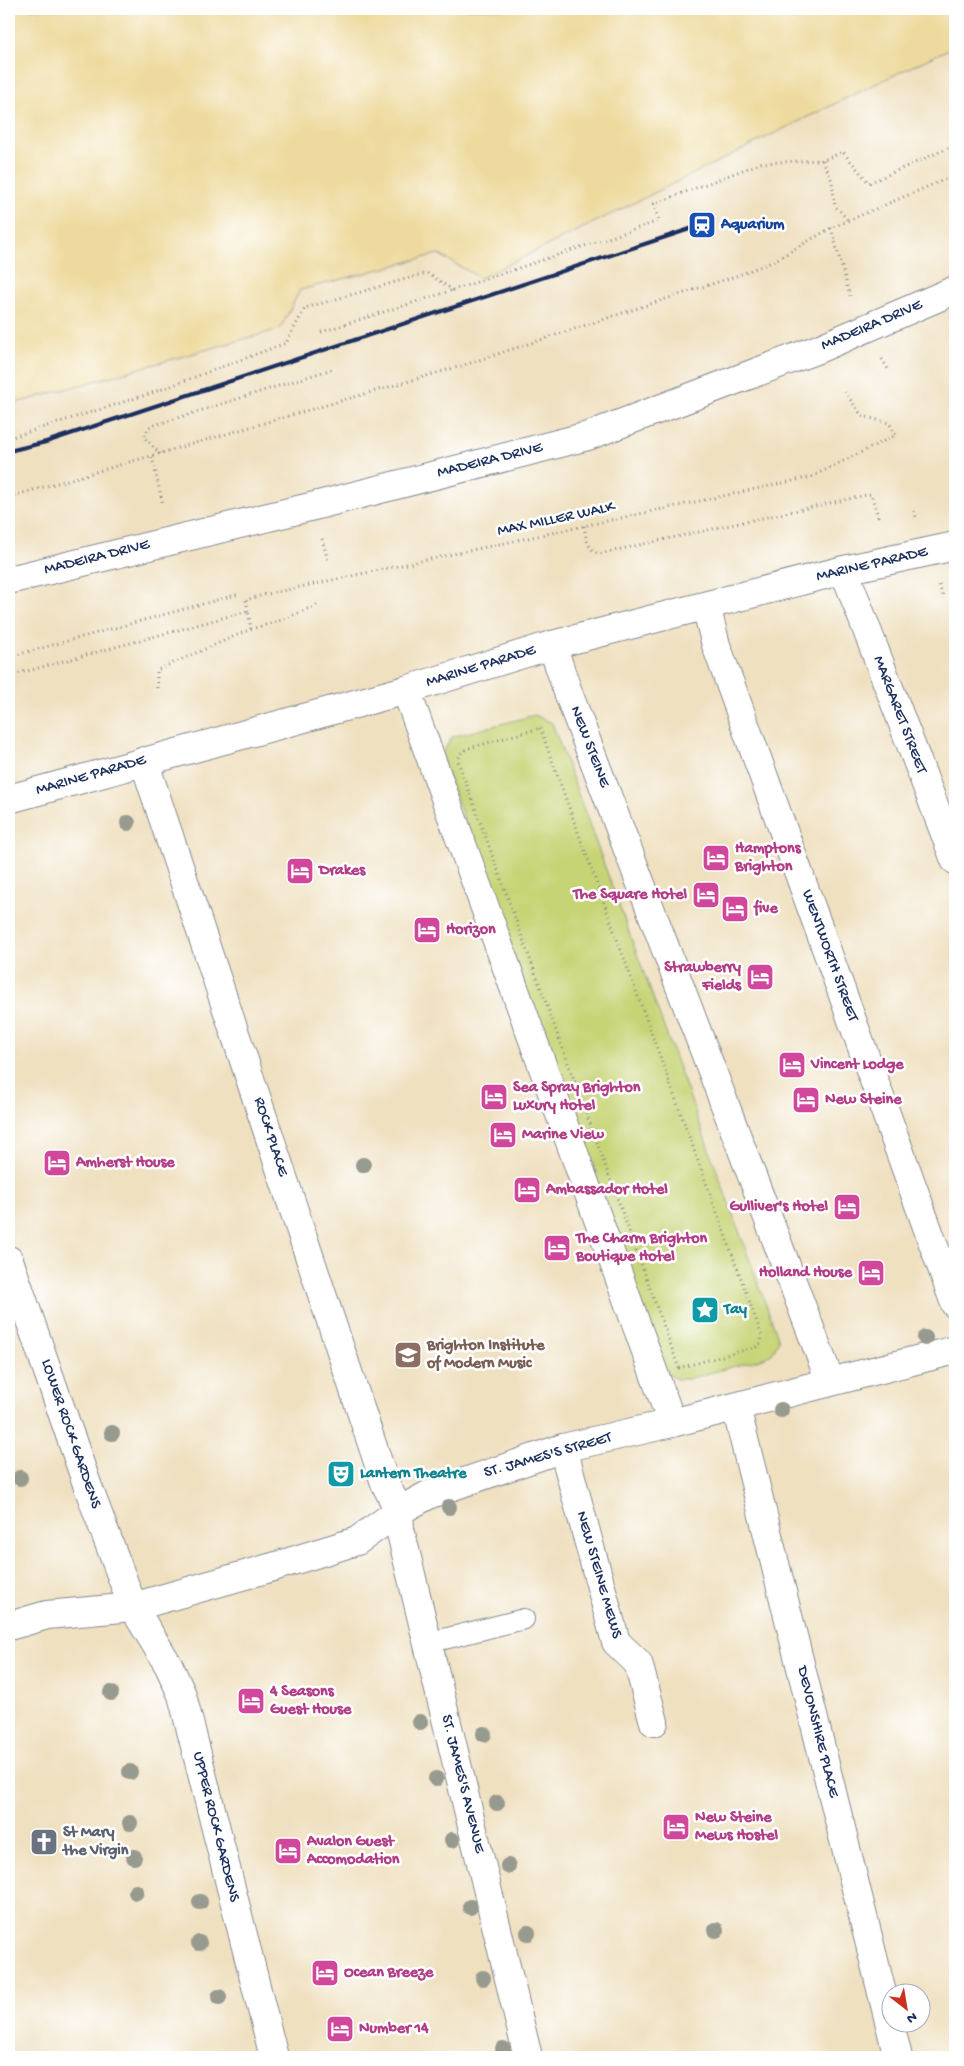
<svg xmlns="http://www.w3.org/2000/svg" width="964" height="2066" font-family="'Gochi Hand',sans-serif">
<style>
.green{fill:#c7d476;stroke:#71826a}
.sand{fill:#eeda9e;stroke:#84847e}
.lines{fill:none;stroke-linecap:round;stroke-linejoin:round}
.lane-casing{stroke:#85888f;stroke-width:22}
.street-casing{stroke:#85888f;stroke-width:30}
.secondary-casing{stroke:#85888f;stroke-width:30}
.primary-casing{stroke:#85888f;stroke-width:30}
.path{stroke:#85888f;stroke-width:3;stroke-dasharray:1 4;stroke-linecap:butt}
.lane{stroke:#fff;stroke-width:20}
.street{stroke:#fff;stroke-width:28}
.secondary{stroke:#fff;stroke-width:28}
.primary{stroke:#fff;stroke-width:28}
.rail{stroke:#1b2f5e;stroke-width:4}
.tree{fill:#979a8e}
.labels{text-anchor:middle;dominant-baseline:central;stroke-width:5;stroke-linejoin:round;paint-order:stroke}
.transit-label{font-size:16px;font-weight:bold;fill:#164399;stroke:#fff;text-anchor:start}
.street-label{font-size:16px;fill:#1b2f5e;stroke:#fff}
.hotel-label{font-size:16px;font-weight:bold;fill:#b23c85;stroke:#fff;text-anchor:start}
.culture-label{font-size:16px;font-weight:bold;fill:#0d838f;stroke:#fff;text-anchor:start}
.education-label{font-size:16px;font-weight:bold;fill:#785e54;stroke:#fff;text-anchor:start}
.worship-label{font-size:16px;font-weight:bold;fill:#5b616d;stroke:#fff;text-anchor:start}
</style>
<rect width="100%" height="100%" fill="#fff"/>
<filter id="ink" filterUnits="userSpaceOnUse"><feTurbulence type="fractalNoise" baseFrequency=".02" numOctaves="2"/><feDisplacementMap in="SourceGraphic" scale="10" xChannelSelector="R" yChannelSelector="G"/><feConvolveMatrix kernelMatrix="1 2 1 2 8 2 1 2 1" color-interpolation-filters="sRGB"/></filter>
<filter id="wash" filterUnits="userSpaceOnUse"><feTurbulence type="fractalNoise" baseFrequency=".0096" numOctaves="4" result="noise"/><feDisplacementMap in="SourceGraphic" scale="20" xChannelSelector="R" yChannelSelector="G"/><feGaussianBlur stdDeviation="1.12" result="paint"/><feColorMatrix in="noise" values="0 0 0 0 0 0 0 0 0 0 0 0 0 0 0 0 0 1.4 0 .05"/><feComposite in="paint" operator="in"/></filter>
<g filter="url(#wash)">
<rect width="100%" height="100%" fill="#efe0c0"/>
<path class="green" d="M535 715 552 723 779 1340 772 1354 761 1359 688 1379H677L666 1373 441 756 452 737Z"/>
<path class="sand" d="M9 9H955V46C796 121 639 202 480 278L438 254 300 290 280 329 9 405Z"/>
</g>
<g filter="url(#ink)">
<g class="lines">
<defs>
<path id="lane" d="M428 1643 524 1619"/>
<path id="street" d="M844 570 955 860
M9 580 314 506 588 436 818 349 955 290
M706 606 716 645 955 1304
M552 645 569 695 830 1381
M406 690 672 1423
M144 761 385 1483 399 1511 400 1529 528 2057
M9 1260 88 1487 133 1607 169 1666 182 1695 274 2057
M736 1407 898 2057
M563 1448 616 1642 638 1663 654 1722"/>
<path id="secondary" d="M9 1626 47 1615 133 1607 273 1567 357 1541 399 1511 430 1494 563 1448 672 1423 955 1350"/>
<path id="primary" d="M9 799 406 690 552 645 844 570 955 546"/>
</defs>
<use href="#lane" class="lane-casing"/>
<use href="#street" class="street-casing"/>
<use href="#secondary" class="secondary-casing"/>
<use href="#primary" class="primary-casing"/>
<path class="path" d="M823 160 832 181 835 206 849 221
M831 228 850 296
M321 332 453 290
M882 359 888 369
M9 438 149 394 286 343 305 308 427 273 453 290 659 221 654 204 761 163 823 160 843 152 869 183 955 145
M160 454 144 437 149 427 332 369
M152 457 163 505
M9 497 461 366 736 276 772 262 831 228 955 175
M914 511 916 517
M584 526C586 538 587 549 599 554L871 494 879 519
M322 539 328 561
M939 585 944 599
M248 611 246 600 263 595 811 477 896 435 889 423 862 416 845 392
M9 657 239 594
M9 676 248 611 251 629
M157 688V670L251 629 279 621 319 604
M540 728 762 1336 761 1343 756 1347 679 1368 458 761 460 754 466 749Z"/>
<use href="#lane" class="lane"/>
<use href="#street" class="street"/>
<use href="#secondary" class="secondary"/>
<use href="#primary" class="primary"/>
<path class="rail" d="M9 451 46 442 702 225"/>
</g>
<g class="tree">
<circle cx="128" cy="823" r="8"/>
<circle cx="363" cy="1165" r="8"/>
<circle cx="925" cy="1338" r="8"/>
<circle cx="781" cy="1410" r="8"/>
<circle cx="112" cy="1433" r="8"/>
<circle cx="20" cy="1478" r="8"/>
<circle cx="449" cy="1507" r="8"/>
<circle cx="111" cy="1693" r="8"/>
<circle cx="420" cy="1722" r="8"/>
<circle cx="484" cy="1734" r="8"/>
<circle cx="130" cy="1772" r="8"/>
<circle cx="436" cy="1779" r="8"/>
<circle cx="497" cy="1803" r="8"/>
<circle cx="130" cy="1823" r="8"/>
<circle cx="452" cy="1840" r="8"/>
<circle cx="134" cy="1857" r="8"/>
<circle cx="508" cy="1866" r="8"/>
<circle cx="136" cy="1892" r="8"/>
<circle cx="200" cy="1902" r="8"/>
<circle cx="470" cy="1907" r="8"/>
<circle cx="716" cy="1930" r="8"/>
<circle cx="528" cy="1933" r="8"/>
<circle cx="199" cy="1943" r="8"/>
<circle cx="483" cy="1978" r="8"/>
<circle cx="219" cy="1997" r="8"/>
<circle cx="503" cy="2049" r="8"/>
</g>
</g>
<defs>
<symbol id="station-square" viewBox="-11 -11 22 22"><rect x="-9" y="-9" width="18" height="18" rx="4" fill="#1a4fb4" stroke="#fff"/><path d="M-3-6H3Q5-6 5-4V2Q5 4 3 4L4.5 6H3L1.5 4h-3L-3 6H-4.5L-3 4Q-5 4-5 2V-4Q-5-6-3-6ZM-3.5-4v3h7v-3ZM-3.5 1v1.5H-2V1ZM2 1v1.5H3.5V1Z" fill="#fff"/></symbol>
<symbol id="hotel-square" viewBox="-11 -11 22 22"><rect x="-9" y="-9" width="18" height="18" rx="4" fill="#d1479c" stroke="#fff"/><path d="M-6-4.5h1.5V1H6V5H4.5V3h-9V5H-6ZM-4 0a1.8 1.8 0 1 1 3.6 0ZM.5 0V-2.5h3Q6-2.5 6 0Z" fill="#fff"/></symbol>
<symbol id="sight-square" viewBox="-11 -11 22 22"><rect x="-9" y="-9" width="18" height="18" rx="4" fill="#0f9aa8" stroke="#fff"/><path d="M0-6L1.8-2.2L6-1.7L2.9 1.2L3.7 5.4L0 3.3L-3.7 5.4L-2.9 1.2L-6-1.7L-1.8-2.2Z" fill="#fff"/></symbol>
<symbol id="university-square" viewBox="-11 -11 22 22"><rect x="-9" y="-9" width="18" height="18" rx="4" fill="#8d6e63" stroke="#fff"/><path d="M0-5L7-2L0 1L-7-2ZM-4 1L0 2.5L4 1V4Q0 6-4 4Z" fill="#fff"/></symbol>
<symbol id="theatre-square" viewBox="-11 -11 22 22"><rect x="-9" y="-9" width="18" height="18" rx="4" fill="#0f9aa8" stroke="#fff"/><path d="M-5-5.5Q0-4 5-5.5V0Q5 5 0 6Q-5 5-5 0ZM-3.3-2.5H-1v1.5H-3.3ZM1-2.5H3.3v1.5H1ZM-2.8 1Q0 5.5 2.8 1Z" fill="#fff"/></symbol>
<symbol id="church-square" viewBox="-11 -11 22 22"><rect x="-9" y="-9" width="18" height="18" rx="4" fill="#6b7280" stroke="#fff"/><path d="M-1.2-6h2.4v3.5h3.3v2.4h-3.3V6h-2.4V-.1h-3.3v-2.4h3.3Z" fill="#fff"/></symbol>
</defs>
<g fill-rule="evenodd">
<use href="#station-square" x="686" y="209" width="32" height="32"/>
<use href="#hotel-square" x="700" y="842" width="32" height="32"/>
<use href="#hotel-square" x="284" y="855" width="32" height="32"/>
<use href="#hotel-square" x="690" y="879" width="32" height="32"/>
<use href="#hotel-square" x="719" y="893" width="32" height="32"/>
<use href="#hotel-square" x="411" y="914" width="32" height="32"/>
<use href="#hotel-square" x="744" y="961" width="32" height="32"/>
<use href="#hotel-square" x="776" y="1049" width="32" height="32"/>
<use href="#hotel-square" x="478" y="1081" width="32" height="32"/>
<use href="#hotel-square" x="790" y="1084" width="32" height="32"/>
<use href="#hotel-square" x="487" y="1119" width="32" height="32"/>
<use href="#hotel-square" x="41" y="1147" width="32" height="32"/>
<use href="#hotel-square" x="511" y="1174" width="32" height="32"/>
<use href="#hotel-square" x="831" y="1191" width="32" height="32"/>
<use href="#hotel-square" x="541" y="1232" width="32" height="32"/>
<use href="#hotel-square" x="855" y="1257" width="32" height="32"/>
<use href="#sight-square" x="689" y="1294" width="32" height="32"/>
<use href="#university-square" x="392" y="1339" width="32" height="32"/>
<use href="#theatre-square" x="325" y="1458" width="32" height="32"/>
<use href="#hotel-square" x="235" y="1685" width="32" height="32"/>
<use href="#hotel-square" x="660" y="1811" width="32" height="32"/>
<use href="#church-square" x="28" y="1826" width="32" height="32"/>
<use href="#hotel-square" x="272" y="1835" width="32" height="32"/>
<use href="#hotel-square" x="309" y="1957" width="32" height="32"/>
<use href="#hotel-square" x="324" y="2013" width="32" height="32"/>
</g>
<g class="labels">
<g class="transit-label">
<text x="721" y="225">Aquarium</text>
</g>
<g class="street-label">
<text transform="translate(872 326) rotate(-23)">MADEIRA DRIVE</text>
<text transform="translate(490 461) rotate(-14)">MADEIRA DRIVE</text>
<text transform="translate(556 520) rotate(-12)">MAX MILLER WALK</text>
<text transform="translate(97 558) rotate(-14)">MADEIRA DRIVE</text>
<text transform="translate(872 565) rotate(-13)">MARINE PARADE</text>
<text transform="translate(481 667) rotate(-17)">MARINE PARADE</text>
<text transform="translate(899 715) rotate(69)">MARGARET STREET</text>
<text transform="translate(589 747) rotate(69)">NEW STEINE</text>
<text transform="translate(91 776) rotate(-16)">MARINE PARADE</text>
<text transform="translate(829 956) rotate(70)">WENTWORTH STREET</text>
<text transform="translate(270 1137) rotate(72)">ROCK PLACE</text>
<text transform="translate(70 1434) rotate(71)">LOWER ROCK GARDENS</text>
<text transform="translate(548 1456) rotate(-16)">ST. JAMES'S STREET</text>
<text transform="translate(598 1575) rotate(74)">NEW STEINE MEWS</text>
<text transform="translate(817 1732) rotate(76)">DEVONSHIRE PLACE</text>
<text transform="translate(462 1784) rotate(76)">ST. JAMES'S AVENUE</text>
<text transform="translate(215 1827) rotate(76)">UPPER ROCK GARDENS</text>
</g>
<g class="hotel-label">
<text x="735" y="849">Hamptons<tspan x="735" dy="18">Brighton</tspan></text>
<text x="319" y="871">Drakes</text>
<text x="687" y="895" text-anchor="end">The Square Hotel</text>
<text x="754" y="909">five</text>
<text x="446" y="930">Horizon</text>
<text x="741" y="968" text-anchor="end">Strawberry<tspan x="741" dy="18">Fields</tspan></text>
<text x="811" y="1065">Vincent Lodge</text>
<text x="513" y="1088">Sea Spray Brighton<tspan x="513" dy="18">Luxury Hotel</tspan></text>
<text x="825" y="1100">New Steine</text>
<text x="522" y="1135">Marine View</text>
<text x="76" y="1163">Amherst House</text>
<text x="546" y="1190">Ambassador Hotel</text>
<text x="828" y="1207" text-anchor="end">Gulliver's Hotel</text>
<text x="576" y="1239">The Charm Brighton<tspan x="576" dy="18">Boutique Hotel</tspan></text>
<text x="852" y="1273" text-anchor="end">Holland House</text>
<text x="270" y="1692">4 Seasons<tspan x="270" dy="18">Guest House</tspan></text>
<text x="695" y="1818">New Steine<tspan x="695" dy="18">Mews Hostel</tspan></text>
<text x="307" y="1842">Avalon Guest<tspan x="307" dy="18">Accomodation</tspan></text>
<text x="344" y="1973">Ocean Breeze</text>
<text x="359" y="2029">Number 14</text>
</g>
<g class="culture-label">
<text x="724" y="1310">Tay</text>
<text x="360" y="1474">Lantern Theatre</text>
</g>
<g class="education-label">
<text x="427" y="1346">Brighton Institute<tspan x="427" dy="18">of Modern Music</tspan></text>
</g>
<g class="worship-label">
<text x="63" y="1833">St Mary<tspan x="63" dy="18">the Virgin</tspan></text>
</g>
</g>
<rect width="964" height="2066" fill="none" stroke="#fff" stroke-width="30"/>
<g transform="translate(906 2008) rotate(149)"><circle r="24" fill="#ffffff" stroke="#a4acbf"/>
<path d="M0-4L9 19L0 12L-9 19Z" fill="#c8321e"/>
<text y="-8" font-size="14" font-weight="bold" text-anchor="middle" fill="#1b2f5e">N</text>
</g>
</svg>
